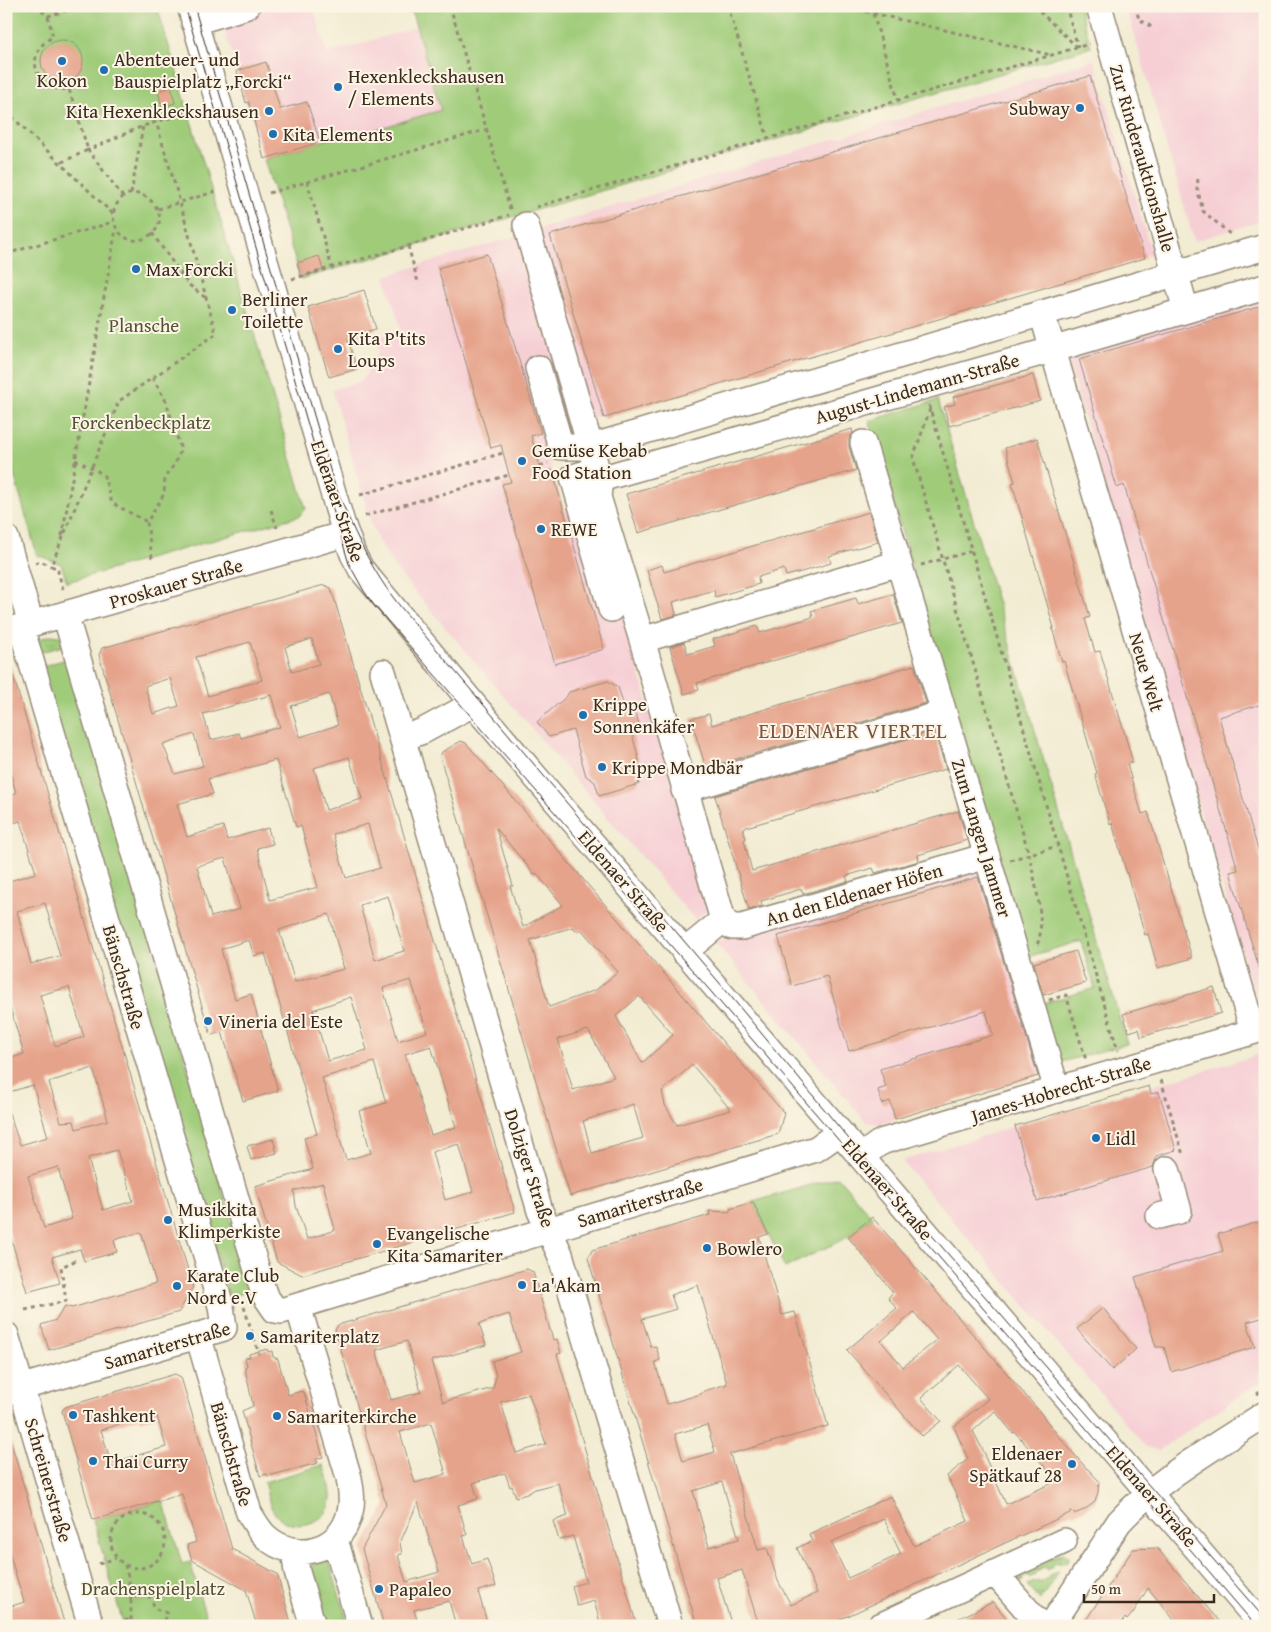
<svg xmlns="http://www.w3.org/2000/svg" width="1271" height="1632" font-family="'Gentium Book Plus',serif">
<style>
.built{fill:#f6cfd5}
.grass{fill:url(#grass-tufts);stroke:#6e7b4c}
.park{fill:#a0cc7a;stroke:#6e7b4c}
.building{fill:#e6a38b;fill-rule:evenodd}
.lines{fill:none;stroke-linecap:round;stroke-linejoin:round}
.minor-casing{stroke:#968b78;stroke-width:28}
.path{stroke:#968b78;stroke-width:3;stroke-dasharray:4 4;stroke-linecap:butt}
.minor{stroke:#fff;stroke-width:25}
.tram{stroke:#3b2a1e;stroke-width:1}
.poi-dot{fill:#1f6fb2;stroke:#fcf5e5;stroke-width:2}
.labels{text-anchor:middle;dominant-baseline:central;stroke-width:4;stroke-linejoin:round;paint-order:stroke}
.poi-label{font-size:19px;fill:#3b2a1e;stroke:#fcf5e5;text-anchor:start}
.street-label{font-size:19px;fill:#3b2a1e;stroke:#fcf5e5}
.park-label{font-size:19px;fill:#545235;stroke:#fcf5e5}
.quarter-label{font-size:21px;letter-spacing:1px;fill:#775444;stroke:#fcf5e5}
</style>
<defs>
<pattern id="grass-tufts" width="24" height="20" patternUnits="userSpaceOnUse" patternTransform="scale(1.25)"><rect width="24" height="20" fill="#a0cc7a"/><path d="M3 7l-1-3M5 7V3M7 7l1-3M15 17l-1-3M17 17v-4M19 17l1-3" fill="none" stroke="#8baf69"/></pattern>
</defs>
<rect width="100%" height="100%" fill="#fcf5e5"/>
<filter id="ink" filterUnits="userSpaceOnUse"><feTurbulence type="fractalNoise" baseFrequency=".02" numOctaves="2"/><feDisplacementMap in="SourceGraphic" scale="10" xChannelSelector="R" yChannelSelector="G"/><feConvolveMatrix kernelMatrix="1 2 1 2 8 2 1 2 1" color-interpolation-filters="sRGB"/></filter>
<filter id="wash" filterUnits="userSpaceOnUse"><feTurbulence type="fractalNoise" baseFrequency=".0096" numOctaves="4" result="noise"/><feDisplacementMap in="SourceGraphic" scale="20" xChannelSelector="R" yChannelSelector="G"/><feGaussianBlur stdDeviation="1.12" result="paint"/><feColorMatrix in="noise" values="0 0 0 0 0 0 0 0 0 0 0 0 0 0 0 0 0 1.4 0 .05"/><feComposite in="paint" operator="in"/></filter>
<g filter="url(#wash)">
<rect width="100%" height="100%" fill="#f2ecd3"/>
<path class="built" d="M264 6H313L327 54 416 27 441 110 347 138 345 134 264 159 221 19Z
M1126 6H1265V220L1194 241Z
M1094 60 1152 254 541 433 564 510 589 503 709 909 695 920 394 567 378 540 371 523 332 390 362 381 379 351 375 338 401 330 385 276Z
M1265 294V1012L1258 1007 1068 362 1069 354Z
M979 864 1042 1074 880 1124 866 1122 715 942Z
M1265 1053V1379L1159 1450 1147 1448 902 1161 1015 1126Z"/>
<path class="grass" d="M52 635 60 636 66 645 37 653V642L42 638Z
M1063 1553 1069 1557 1067 1561 1059 1564 1058 1562 1051 1565 1052 1567 1047 1570 1046 1567 1034 1573 1035 1575 1029 1578 1028 1576 1022 1578 1023 1581 1017 1583 1014 1579 1015 1571Z
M1059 1571 1040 1600 1027 1585 1038 1581 1039 1583 1051 1577 1050 1575Z"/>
<path class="park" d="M6 6H157L306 509 299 516 67 582 61 564 37 555 6 447Z
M410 6H1079L1091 47 301 279 264 159 345 134 347 138 441 110Z
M938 400 1127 1044 1058 1063 1041 1004 1095 988 1081 941 1027 957 869 421Z
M70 658 251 1291 229 1297 40 667Z
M838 1177 872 1217 848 1237 785 1268 753 1202Z
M323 1465C327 1476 332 1489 331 1500 328 1526 288 1534 274 1512 268 1504 267 1491 264 1482Z
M163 1500 182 1564 190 1562 207 1621 193 1626H124L93 1520Z
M326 1561H329L349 1626H327L310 1570 313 1564Z"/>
<g id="blocks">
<path class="building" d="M41 61a21 21 0 1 1 42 0a21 21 0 1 1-42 0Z
M266 62 280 109 307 102 320 142 264 159 249 102 246 103 237 71Z
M1090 76 1145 258 604 418 550 235Z
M171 87 175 103 162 107 158 91Z
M487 254 541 433 531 436 542 473 552 470 604 649 555 664 502 484 511 482 501 445 491 448 438 268Z
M319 256 323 270 301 277 297 263Z
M364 290 376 329 352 336 353 338 348 340 357 369 329 377 308 307Z
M1265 305V703L1219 717 1262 863 1265 862V973L1261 974 1230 872 1238 870 1195 724 1124 485 1117 488 1079 359Z
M1033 375 1040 401 949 426 944 407 955 404 953 397Z
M852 429 853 433 849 439V447L856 470 638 533 626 494Z
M1037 438 1090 617 1085 619 1095 652 1100 651 1133 762 1127 764 1132 781 1142 814 1148 812 1192 958 1158 968 1148 934 1145 935 1112 823 1110 824 1095 774 1097 773 1064 661 1062 662 1052 628H1054L1012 483 1015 482 1005 448Z
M869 512 878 542 829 556 831 563 801 572 786 576 784 569 758 577 759 584 715 597 714 590 673 602 676 615 662 619 647 570 662 565 664 572Z
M324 585 331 588 515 1212 302 1275 277 1262 255 1186 313 1169 304 1138 317 1134 265 953 254 956 249 940 221 949 235 999 251 994 278 1091 243 1101 222 1032 211 1035 207 1023 99 655 102 648ZM312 639 319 664 292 672 285 647ZM250 642 262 680 208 696 196 657ZM170 678 179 706 153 714 145 686ZM329 694 338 725 300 737 291 706ZM271 695 280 727 241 738 239 733 211 740 203 714ZM194 734 203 766 175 774 163 744ZM349 757 362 799 326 810 314 768ZM276 760 296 827 301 826 318 887 270 900 257 848 273 844 268 828 227 840 223 826 187 837 177 804 213 794 208 779ZM368 824 380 868 346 878 333 834ZM225 858 240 909 211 917 197 866ZM388 896 404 951 375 960 360 905ZM329 914 344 969 295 982 279 930ZM411 980 427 1032 398 1041 383 988ZM351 997 367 1050 328 1061 313 1010ZM431 1046 456 1127 431 1135 405 1054ZM374 1062 386 1103 359 1111 371 1153 346 1160 322 1078ZM459 1144 473 1192 445 1200 432 1152ZM323 1183 335 1230 307 1239 296 1206 294 1191Z
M893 594 902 623 697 683 699 690 684 694 670 647 684 642 688 654 715 646 713 639 724 636 757 626 760 633 813 617 811 611 856 598 858 604Z
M6 665H10L193 1287 179 1312 49 1350 41 1325 56 1320 65 1306 72 1308 156 1283 141 1232 114 1240 117 1252 84 1261 80 1249 52 1257 60 1283 27 1292 6 1222V1113H9L20 1145 48 1137 33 1085 6 1093V1060L24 1054 6 994V882L36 873 20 821 6 825V796L16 793 9 768 6 769ZM45 903 60 956 31 964 17 911ZM69 987 84 1037 55 1046 40 995ZM93 1068 108 1120 76 1129 74 1121 61 1122 49 1082ZM117 1150 133 1201 103 1210 88 1158ZM58 1167 72 1219 44 1228 28 1176Z
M914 665 926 703 706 768 691 719 709 714 712 725Z
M608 681 618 687 626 713 636 714 640 727 632 734 639 760 635 770 639 784 599 796 595 782 586 776 573 730 549 737 537 722 567 696 569 692Z
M934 731 946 769 743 828 746 839 744 840 752 871 958 811 967 840 918 855 919 861 875 873 873 868 846 876 848 881 803 894 801 889 761 901 762 906 749 910 715 796Z
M461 741 466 743 784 1113 778 1134 570 1196 440 757 442 752ZM496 828 534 874 536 873 563 905 523 927 510 886H513ZM573 927 577 932 581 929 618 972 596 990 549 1007 530 940ZM639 996 673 1035 642 1063 616 1016ZM588 1030 614 1077 573 1090 558 1039ZM692 1065 731 1110 677 1125 665 1105 662 1091ZM633 1104 643 1138 592 1153 583 1121Z
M978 877 1038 1076 895 1119 890 1101 882 1104 878 1090 886 1087 880 1069 993 1035 986 1011 849 1051 827 976 792 986 778 936Z
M1076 951 1086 983 1043 995 1034 963Z
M1214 987 1221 1013 1141 1037 1139 1029 1129 1032 1123 1014Z
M1149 1086 1151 1094 1159 1092 1176 1150 1156 1156V1159L1153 1167 1037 1201 1015 1126Z
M273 1139 277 1153 251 1160 247 1146Z
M753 1202 768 1234 759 1237 782 1315 795 1312 828 1426 730 1454 758 1550 767 1548 778 1581 791 1605 817 1593 797 1548 812 1541 809 1534 891 1496 914 1546 968 1521 947 1476 968 1459 954 1427 988 1399 959 1365 921 1398 941 1421 922 1436 847 1350 897 1308 888 1298 893 1292 848 1237 872 1217 1039 1411 1056 1433 1087 1469H1088L1099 1481 1098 1492 1095 1502 1084 1510 1074 1514 1072 1512 826 1626H759L742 1570 717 1578 732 1626H697L588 1258 592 1250 710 1215 709 1211 730 1212V1209ZM698 1285 727 1384 704 1391 701 1394 667 1404 655 1362 660 1360 656 1346 651 1347 642 1319 676 1309 671 1295ZM914 1312 937 1340 903 1367 881 1341ZM995 1411 1013 1433 1015 1432 1057 1481 1006 1504 985 1457 986 1456 973 1431ZM707 1425 715 1452 683 1461 675 1434ZM722 1482 739 1539 709 1547 693 1491ZM884 1519 901 1554 848 1578 831 1542Z
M1265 1220V1317L1247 1322 1255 1347 1171 1372 1164 1347H1156L1135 1277 1223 1251 1218 1234Z
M527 1269 533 1272 553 1340 557 1339 561 1353 557 1354 637 1626H601L594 1601 577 1606 572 1586 586 1582 573 1536 559 1540 553 1521 568 1516 558 1483 535 1489 527 1494 516 1497 512 1486 510 1487 505 1473 473 1483 478 1499 458 1505 467 1535 463 1536 472 1564 487 1559 496 1586 478 1591 488 1626H456L449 1601 414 1610 419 1626H384L362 1549 386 1504 335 1330 338 1325ZM509 1314 521 1352 492 1361 496 1376 493 1388 443 1402 431 1361 486 1345 479 1324ZM407 1341 421 1392 391 1400 376 1350ZM529 1394 546 1444 516 1453 501 1402ZM431 1423 446 1474 415 1483 400 1432ZM418 1502 439 1572 406 1582 398 1555 402 1554 400 1543Z
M1103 1308 1136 1349 1112 1370 1077 1329Z
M267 1349 268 1352 272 1351 273 1357 278 1359 288 1395 302 1391 303 1393 304 1392 323 1457 316 1459 318 1463 268 1476 267 1474 260 1476 242 1411 253 1406 245 1368 247 1365 245 1358 250 1357 249 1354Z
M175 1374 181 1377 232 1549 277 1574 292 1626H257L246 1590 192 1560 187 1545 196 1542 182 1494 93 1520 62 1411 65 1407ZM157 1416 166 1447 111 1463 101 1430 139 1418 140 1421Z
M6 1439H10L65 1626H6V1608L24 1602 9 1552H6Z
M1157 1548 1223 1626H1179L1148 1588 1133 1613 1127 1620 1125 1618 1120 1626H1082L1133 1549Z
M993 1602 1013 1626H943Z"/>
</g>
</g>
<g filter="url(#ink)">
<use href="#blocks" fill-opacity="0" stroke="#968b78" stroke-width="1"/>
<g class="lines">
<defs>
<path id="minor" d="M190 6 342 523 353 554 361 569 473 704 1263 1626
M1099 6 1186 310
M194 22 247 6
M526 225 597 470 600 479 598 497 642 640 723 920 732 927H742L987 856
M1042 313 1253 1031
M538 368 561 447H591L1265 247
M863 443 1057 1090
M597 470 573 477 611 609
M600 479 1072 344 1265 287
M6 538 31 624
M65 614 264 1294 275 1310 281 1311 298 1306 816 1149 839 1133
M6 631 345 534
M642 640 899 563
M383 672 540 1211 560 1254 670 1626
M403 738 423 731 473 704
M684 790 944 713
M684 952 723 920
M861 1157 878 1144 884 1141 1265 1028
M1159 1216 1179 1211 1167 1169
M6 1335 91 1626
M198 1335 249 1513C254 1521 258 1529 265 1536 294 1563 341 1553 350 1512 353 1501 351 1490 349 1478L298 1306
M6 1392 224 1328 221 1306 21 627
M335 1539 360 1626
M294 1550 297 1572 313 1626
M995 1573 1034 1618 1044 1626
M880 1626 1064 1541
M1051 1626 1119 1522C1160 1477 1215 1447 1265 1414"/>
</defs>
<use href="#minor" class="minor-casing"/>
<path class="path" d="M35 6 48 16 82 6
M450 6 511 212
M728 6 768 139
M842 6 1051 55
M871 6 898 100
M1034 6 1077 47
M1066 6 1078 47
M1135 6 1139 19 1153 28
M48 16 53 37C22 52 35 94 69 89L88 150 60 163
M6 111 113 214C113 232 129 247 147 237 185 216 126 165 113 214
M1198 179 1197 188 1203 211 1231 235
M307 181 332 268
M269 193 488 129
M131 194 143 126
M123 197 88 150 143 126 193 111
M536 207 1089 44
M158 209 217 191
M152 233 188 284 207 299
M408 246 418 282
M6 254 113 222
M292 279 408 246 509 215
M929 405 1118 1051
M930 409 913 458 1029 854C1033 874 1048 930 1036 946
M75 460 95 469 104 476 112 503 147 522
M540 466 548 463
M360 495 503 453
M271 510 277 528
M365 516 509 475
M62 536 116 229
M152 558 147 522 164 494 165 477 174 465 181 450 166 401 152 377
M35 563 40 561 51 566
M921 565 972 551
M63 589 57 568 51 566 119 401 216 334 180 202 156 122
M1010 860 1057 846
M1049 1000 1066 995 1086 1060
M1161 1080 1183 1155
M244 1307 259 1354
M25 1310 66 1301 61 1267 77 1260
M1257 1394 1265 1389
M111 1541a27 27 0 1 1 54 0a27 27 0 1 1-54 0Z
M99 1564 116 1558
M125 1565 129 1581 131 1600
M117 1623 131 1619
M137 1626 131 1619V1601L138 1595 147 1593 156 1609 167 1613 164 1621 157 1626"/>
<use href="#minor" class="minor"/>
<path class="tram" d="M185 6 349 564 364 591 373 604 713 994 1256 1626
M194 6 333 480C352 528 371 572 404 611L723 987 863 1156 1265 1619"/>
</g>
</g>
<g class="poi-dot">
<circle cx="62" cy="61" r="5"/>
<circle cx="104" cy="70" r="5"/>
<circle cx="338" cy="87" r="5"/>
<circle cx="1080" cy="108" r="5"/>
<circle cx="269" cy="111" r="5"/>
<circle cx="273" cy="134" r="5"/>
<circle cx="136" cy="269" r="5"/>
<circle cx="232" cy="310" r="5"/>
<circle cx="338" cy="349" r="5"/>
<circle cx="522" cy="461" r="5"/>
<circle cx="541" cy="529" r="5"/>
<circle cx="583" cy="715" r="5"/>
<circle cx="602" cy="767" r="5"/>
<circle cx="208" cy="1021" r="5"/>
<circle cx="1096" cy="1138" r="5"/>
<circle cx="168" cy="1220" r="5"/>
<circle cx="377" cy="1244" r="5"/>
<circle cx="707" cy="1248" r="5"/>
<circle cx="522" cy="1285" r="5"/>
<circle cx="177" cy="1286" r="5"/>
<circle cx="250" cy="1336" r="5"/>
<circle cx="73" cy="1415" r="5"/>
<circle cx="277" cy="1416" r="5"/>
<circle cx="93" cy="1461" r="5"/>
<circle cx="1072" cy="1464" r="5"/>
<circle cx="379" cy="1589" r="5"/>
</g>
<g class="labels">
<g class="poi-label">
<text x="114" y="59">Abenteuer- und<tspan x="114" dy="22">Bauspielplatz „Forcki“</tspan></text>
<text x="348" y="76">Hexenkleckshausen<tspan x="348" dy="22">/ Elements</tspan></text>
<text x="62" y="80" text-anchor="middle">Kokon</text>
<text x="1070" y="108" text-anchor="end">Subway</text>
<text x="259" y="111" text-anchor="end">Kita Hexenkleckshausen</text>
<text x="283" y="134">Kita Elements</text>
<text x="146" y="269">Max Forcki</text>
<text x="242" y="299">Berliner<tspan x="242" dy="22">Toilette</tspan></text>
<text x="348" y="338">Kita P'tits<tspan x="348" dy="22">Loups</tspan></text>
<text x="532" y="450">Gemüse Kebab<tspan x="532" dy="22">Food Station</tspan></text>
<text x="551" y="529">REWE</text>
<text x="593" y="704">Krippe<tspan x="593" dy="22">Sonnenkäfer</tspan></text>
<text x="612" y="767">Krippe Mondbär</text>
<text x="218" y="1021">Vineria del Este</text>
<text x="1106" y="1138">Lidl</text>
<text x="178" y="1209">Musikkita<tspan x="178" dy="22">Klimperkiste</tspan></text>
<text x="387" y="1233">Evangelische<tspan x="387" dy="22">Kita Samariter</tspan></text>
<text x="717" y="1248">Bowlero</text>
<text x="187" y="1275">Karate Club<tspan x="187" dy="22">Nord e.V</tspan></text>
<text x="532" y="1285">La'Akam</text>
<text x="260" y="1336">Samariterplatz</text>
<text x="83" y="1415">Tashkent</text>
<text x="287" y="1416">Samariterkirche</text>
<text x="1062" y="1453" text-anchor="end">Eldenaer<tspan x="1062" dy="22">Spätkauf 28</tspan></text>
<text x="103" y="1461">Thai Curry</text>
<text x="389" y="1589">Papaleo</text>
</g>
<g class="street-label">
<text transform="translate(1143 158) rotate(74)">Zur Rinderauktionshalle</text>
<text transform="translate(917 388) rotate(-16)">August-Lindemann-Straße</text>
<text transform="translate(338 501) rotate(71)">Eldenaer Straße</text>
<text transform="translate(176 583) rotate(-16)">Proskauer Straße</text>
<text transform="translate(1147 672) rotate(74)">Neue Welt</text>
<text transform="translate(982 838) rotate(73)">Zum Langen Jammer</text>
<text transform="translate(624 881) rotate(49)">Eldenaer Straße</text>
<text transform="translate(854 894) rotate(-16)">An den Eldenaer Höfen</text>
<text transform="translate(124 977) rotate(74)">Bänschstraße</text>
<text transform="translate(1061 1089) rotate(-17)">James-Hobrecht-Straße</text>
<text transform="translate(530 1168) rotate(72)">Dolziger Straße</text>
<text transform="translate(888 1189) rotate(49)">Eldenaer Straße</text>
<text transform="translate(640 1202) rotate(-17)">Samariterstraße</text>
<text transform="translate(167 1345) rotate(-16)">Samariterstraße</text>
<text transform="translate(232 1454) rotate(74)">Bänschstraße</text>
<text transform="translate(49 1480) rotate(74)">Schreinerstraße</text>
<text transform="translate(1152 1496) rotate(49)">Eldenaer Straße</text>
</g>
<g class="park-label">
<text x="144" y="325">Plansche</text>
<text x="141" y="422">Forckenbeckplatz</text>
<text x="153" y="1588">Drachenspielplatz</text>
</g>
<g class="quarter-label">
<text x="853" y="730">ELDENAER VIERTEL</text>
</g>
</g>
<rect width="1271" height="1632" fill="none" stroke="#fcf5e5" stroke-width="25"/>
<path d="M1084 1594v8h130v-8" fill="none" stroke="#3b2a1e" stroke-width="2.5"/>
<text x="1091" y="1594" font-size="15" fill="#3b2a1e" stroke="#fcf5e5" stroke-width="4" paint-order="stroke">50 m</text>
</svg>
